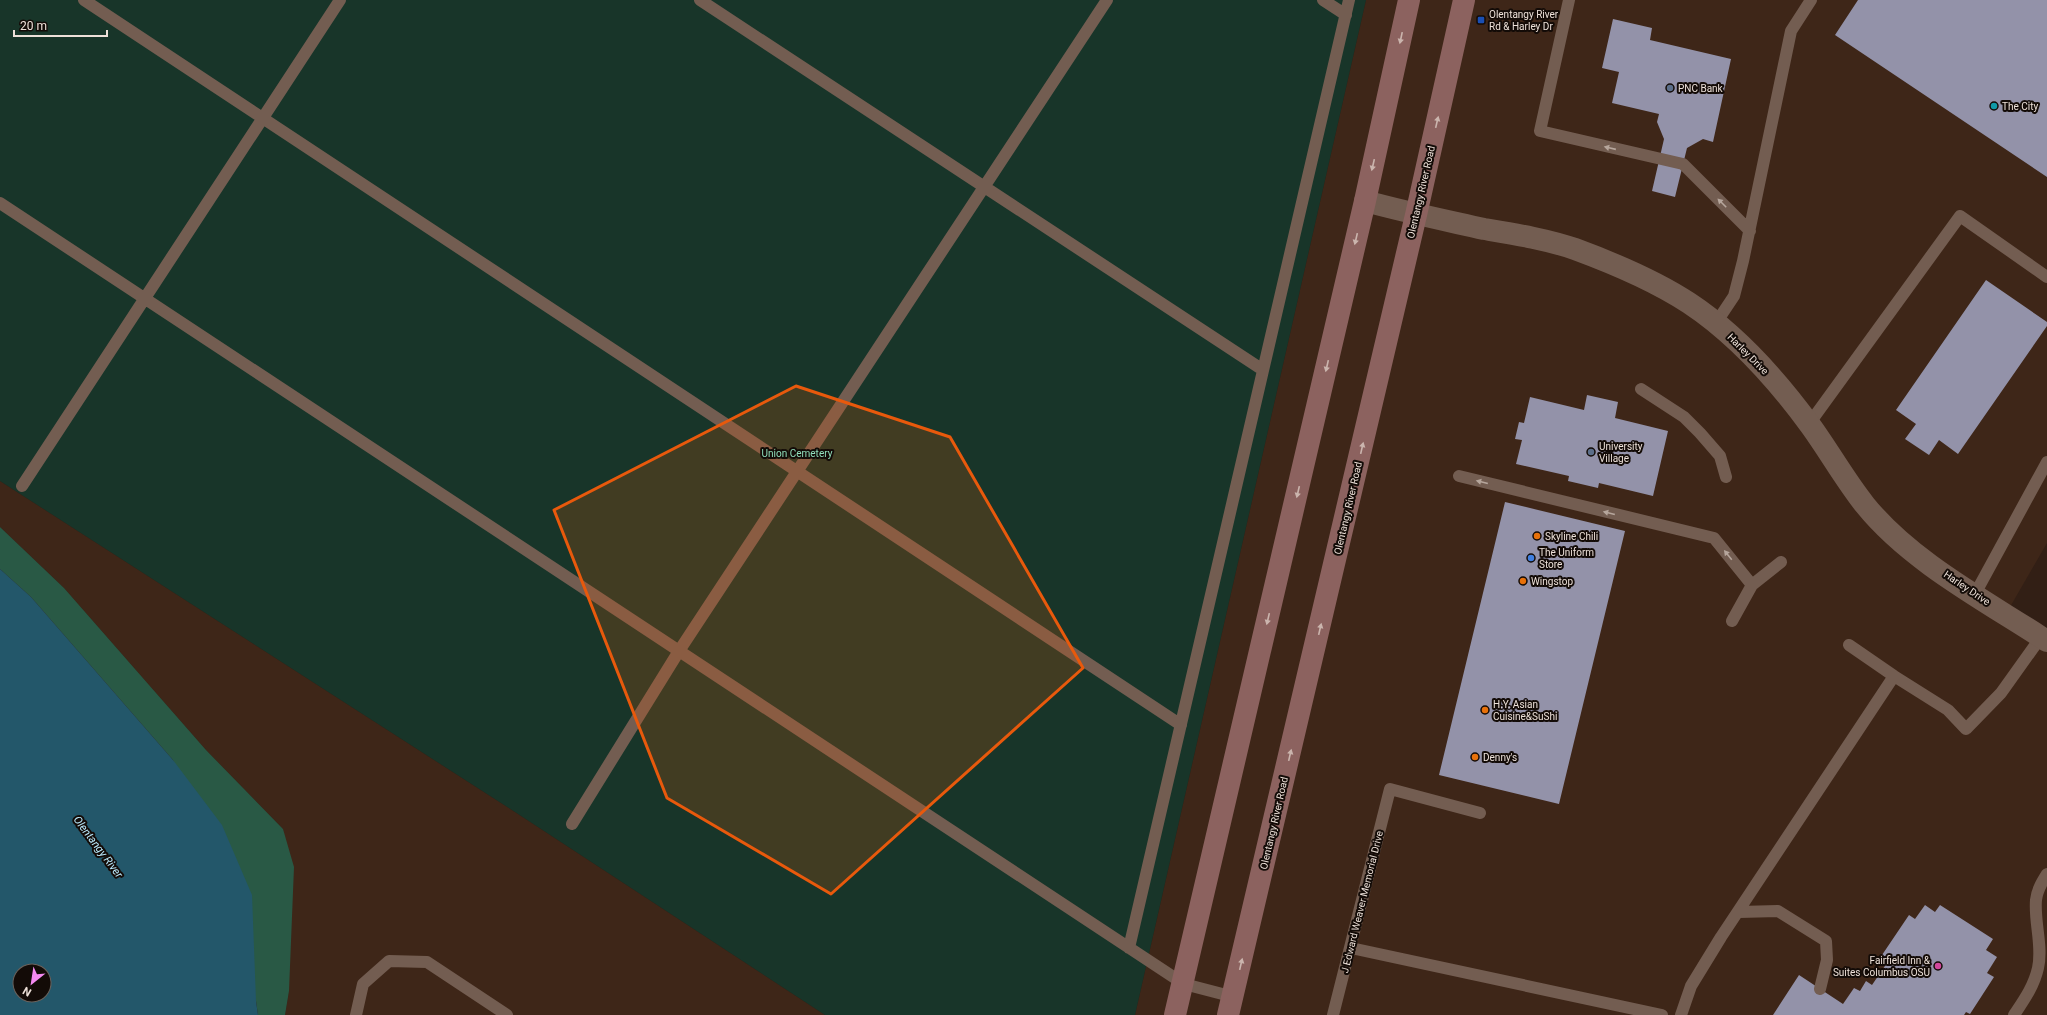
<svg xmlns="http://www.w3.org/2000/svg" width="2047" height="1015" font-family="Roboto,sans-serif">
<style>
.built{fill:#3e2618}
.green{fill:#183529}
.forest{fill:#295945}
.water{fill:#23576a;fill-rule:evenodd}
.building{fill:#9392a9}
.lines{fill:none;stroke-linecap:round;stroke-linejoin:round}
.lane{stroke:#735d51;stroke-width:12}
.street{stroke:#735d51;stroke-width:22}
.secondary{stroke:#8c625f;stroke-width:22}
.oneway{fill:#cbb5ae}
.oneway2{fill:#b6a69c}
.marked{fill:#e8590c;fill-opacity:0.2;stroke:#e8590c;stroke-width:3;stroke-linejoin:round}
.transit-dot{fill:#1a4fb4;stroke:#130b07;stroke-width:1.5}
.service-dot{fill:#5c6f8a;stroke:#130b07;stroke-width:1.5}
.culture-dot{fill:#0f9aa8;stroke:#130b07;stroke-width:1.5}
.food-dot{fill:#e8710a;stroke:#130b07;stroke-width:1.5}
.shop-dot{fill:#3f7fe0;stroke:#130b07;stroke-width:1.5}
.hotel-dot{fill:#d1479c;stroke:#130b07;stroke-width:1.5}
.labels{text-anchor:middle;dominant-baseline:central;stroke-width:4;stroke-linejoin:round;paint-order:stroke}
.poi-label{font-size:10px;fill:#ede1d9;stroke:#130b07;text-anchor:start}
.street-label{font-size:10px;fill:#ede1d9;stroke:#130b07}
.park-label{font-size:10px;fill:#90dfbc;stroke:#130b07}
.water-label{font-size:11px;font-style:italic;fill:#bbebfe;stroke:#130b07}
</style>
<rect width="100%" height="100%" fill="#321f15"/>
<path class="built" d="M1366 0H2047V543L2006 614 2047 641V1015H1135Z
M0 481 515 812 825 1015H285L289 991 283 829 206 750 64 588 0 527Z"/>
<path class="green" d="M0 0H1366L1135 1015H825L515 812 0 481Z"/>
<path class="forest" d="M0 527 64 588 206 750 283 829 294 867 289 991 285 1015H258L256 1001 173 760 31 597 0 569Z"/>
<path class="water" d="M0 569 31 597 173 760 222 825 252 895 256 1001 258 1015H0ZM20 971H44V995H20Z"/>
<path class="building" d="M1858 0H2047V177L1835 35Z
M1613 19 1652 28 1650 40 1731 59 1713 142 1703 139 1687 148 1675 197 1652 191 1664 139 1657 122 1659 114 1612 103 1619 72 1602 68Z
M1986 280 2047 322V326L1958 454 1939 440 1929 455 1905 439 1916 424 1896 410Z
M1587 395 1618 402 1615 418 1668 431 1653 496 1599 483 1598 488 1568 481 1569 476 1516 464 1522 440 1515 439 1519 422 1524 423 1530 397 1584 410Z
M1505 502 1625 531 1559 804 1439 775Z
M1925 905 1935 912 1940 905 1993 939 1986 950 1997 957 1987 973 1994 977 1970 1014 1966 1012 1964 1015H1773L1799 975 1843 1004 1854 988 1860 991 1866 981 1872 985 1889 960 1882 955 1909 915 1915 919Z"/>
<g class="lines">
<path class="lane" d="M84 0 1181 725
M700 0 1263 370
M1323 0 1346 15
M1569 0 1540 131 1683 164 1750 231
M0 203 1184 984 1234 997
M1716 323 1734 296 1743 261 1791 31 1811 0
M1641 389 1684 417 1700 433 1720 456 1726 477
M1809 424 1960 216 2047 277
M1459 476 1714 538 1752 585
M22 486 340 0
M1975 594 2047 462
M1732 621 1752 585 1781 562
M1849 645 1894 676
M572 824 679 651 1107 0
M1739 912 1778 911 1826 941 1827 960 1820 989
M1129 948 1349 0
M1351 948 1662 1015
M356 1015 363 984 389 961 427 962 507 1015
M1333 1015 1390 789 1480 813
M1681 1015 1691 986 1721 937 1894 676 1948 710 1966 729 2001 693 2041 637
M2014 1015C2024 1000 2034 986 2038 968 2043 946 2034 922 2036 900 2037 890 2042 882 2047 874"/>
<path class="street" d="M1365 201C1405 212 1444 220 1484 229 1514 234 1546 239 1575 249 1613 263 1654 280 1689 303 1736 334 1777 380 1810 425 1829 451 1845 480 1865 505 1911 562 1986 601 2047 641"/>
<path class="secondary" d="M1175 1015 1365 201 1409 0
M1228 1015 1416 215 1464 0"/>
</g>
<defs><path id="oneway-solid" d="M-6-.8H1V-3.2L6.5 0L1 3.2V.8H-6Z"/></defs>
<g class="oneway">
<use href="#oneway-solid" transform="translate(1401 38) rotate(102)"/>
<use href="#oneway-solid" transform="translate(1437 122) rotate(-77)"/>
<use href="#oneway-solid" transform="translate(1373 165) rotate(103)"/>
<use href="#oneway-solid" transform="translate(1356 239) rotate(103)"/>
<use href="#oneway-solid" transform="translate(1327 366) rotate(103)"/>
<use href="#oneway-solid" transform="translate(1362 448) rotate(-77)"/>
<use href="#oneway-solid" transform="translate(1298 492) rotate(103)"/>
<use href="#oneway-solid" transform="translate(1268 619) rotate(103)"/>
<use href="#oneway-solid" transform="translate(1320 629) rotate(-77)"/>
<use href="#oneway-solid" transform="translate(1290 755) rotate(-77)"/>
<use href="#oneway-solid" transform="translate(1241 964) rotate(-77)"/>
</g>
<g class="oneway2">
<use href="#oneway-solid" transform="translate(1610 148) rotate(-167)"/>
<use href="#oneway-solid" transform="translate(1722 203) rotate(-135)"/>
<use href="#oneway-solid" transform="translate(1482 482) rotate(-166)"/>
<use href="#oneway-solid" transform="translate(1609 513) rotate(-166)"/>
<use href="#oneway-solid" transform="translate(1728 555) rotate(-129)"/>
</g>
<path class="marked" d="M796 386 950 437 1083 668 831 894 667 798 554 510Z"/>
<rect class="transit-dot" x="1477" y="16" width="8" height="8" rx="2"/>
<g class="service-dot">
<circle cx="1670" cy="88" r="4"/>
<circle cx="1591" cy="452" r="4"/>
</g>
<circle class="culture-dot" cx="1994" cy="106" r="4"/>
<g class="food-dot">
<circle cx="1537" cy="536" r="4"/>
<circle cx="1523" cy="581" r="4"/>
<circle cx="1485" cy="710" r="4"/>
<circle cx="1475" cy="757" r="4"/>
</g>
<circle class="shop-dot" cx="1531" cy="558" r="4"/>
<circle class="hotel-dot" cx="1938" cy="966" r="4"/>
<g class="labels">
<g class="poi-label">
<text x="1489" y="14">Olentangy River<tspan x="1489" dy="12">Rd &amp; Harley Dr</tspan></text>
<text x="1678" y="88">PNC Bank</text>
<text x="2002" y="106">The City</text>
<text x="1599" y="446">University<tspan x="1599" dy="12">Village</tspan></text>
<text x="1545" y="536">Skyline Chili</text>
<text x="1539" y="552">The Uniform<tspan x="1539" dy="12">Store</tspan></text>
<text x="1531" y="581">Wingstop</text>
<text x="1493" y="704">H.Y. Asian<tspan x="1493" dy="12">Cuisine&amp;SuShi</tspan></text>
<text x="1483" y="757">Denny's</text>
<text x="1930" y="960" text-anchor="end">Fairfield Inn &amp;<tspan x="1930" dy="12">Suites Columbus OSU</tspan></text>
</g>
<g class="street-label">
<text transform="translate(1421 192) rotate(-77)">Olentangy River Road</text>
<text transform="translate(1748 354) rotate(45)">Harley Drive</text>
<text transform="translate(1348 508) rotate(-77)">Olentangy River Road</text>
<text transform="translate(1967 588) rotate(34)">Harley Drive</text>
<text transform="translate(1274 823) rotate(-77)">Olentangy River Road</text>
<text transform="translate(1362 902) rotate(-76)">J Edward Weaver Memorial Drive</text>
</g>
<g class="park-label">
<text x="797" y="453">Union Cemetery</text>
</g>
<g class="water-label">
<text transform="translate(98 847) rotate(53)">Olentangy River</text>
</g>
</g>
<g transform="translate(32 983) rotate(210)"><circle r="19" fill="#130b07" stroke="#6a615b"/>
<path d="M0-3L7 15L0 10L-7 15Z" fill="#f489f1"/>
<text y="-6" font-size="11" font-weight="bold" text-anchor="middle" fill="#ede1d9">N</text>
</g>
<path d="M14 30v6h93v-6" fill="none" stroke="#ede1d9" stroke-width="2"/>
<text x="20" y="30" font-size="12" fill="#ede1d9" stroke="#130b07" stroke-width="3" paint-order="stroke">20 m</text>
</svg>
